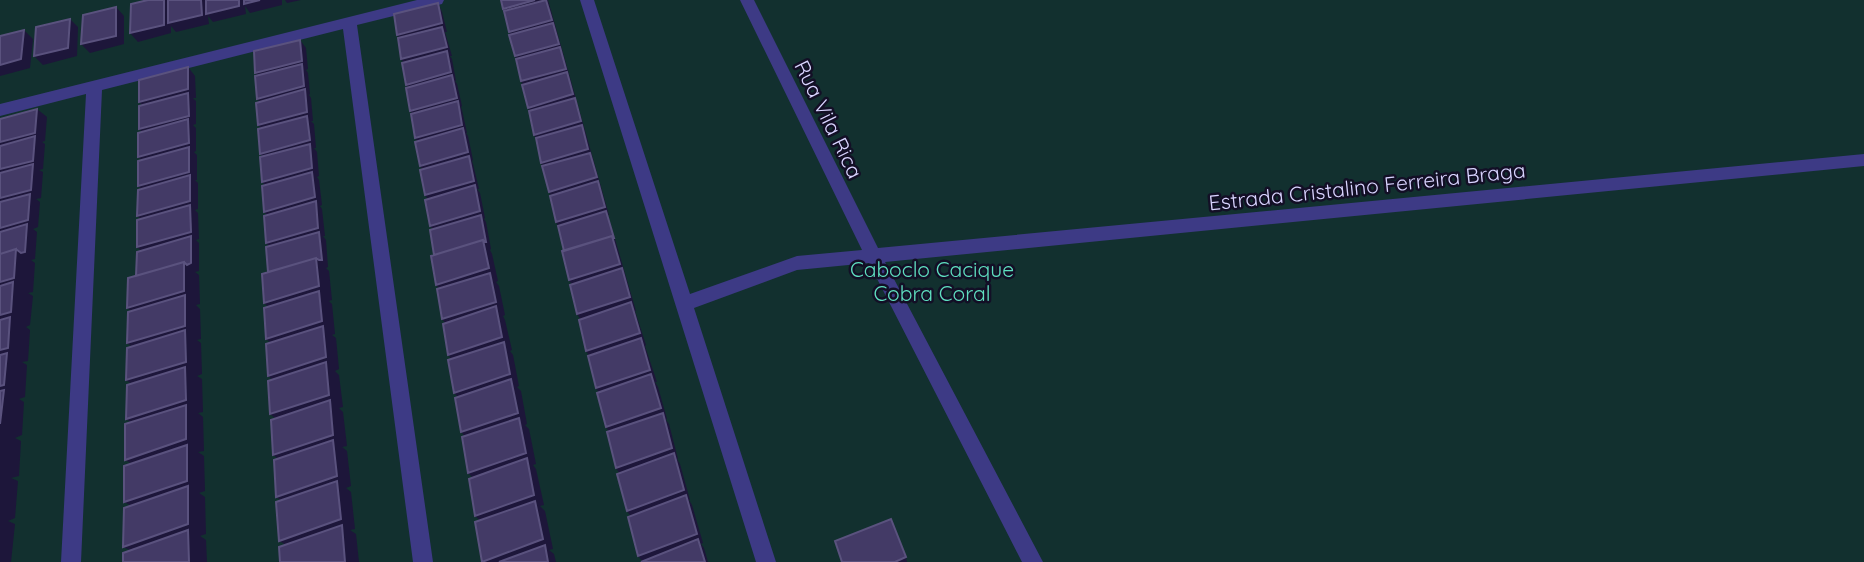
<svg xmlns="http://www.w3.org/2000/svg" width="1864" height="562" font-family="Quicksand,sans-serif">
<style>
.green{fill:#12302f}
.lines{fill:none;stroke-linecap:round;stroke-linejoin:round}
.street{fill:#3d3a85;fill-rule:evenodd}
.shaded-wall{fill:#1d163a}
.building{fill:#433a66;stroke:#5a527e;stroke-width:2}
.labels{text-anchor:middle;dominant-baseline:central;stroke-width:5;stroke-linejoin:round;paint-order:stroke}
.street-label{font-size:21px;fill:#d9d4ff;stroke:#130f26}
.park-label{font-size:21px;fill:#5fe0c0;stroke:#130f26}
</style>
<rect width="100%" height="100%" fill="#130f26"/>
<path class="green" d="M0 0H1864V562H0Z"/>
<g class="lines">
<path class="street" d="M417 0H444L442 4 357 25 433 562H413L343 29 102 90 81 562H61L86 94 0 116V104Z
M580 0H594L690 294 797 256 862 250 740 0H754L878 248 1864 154V166L885 262 1043 562H1022L869 263 797 270 694 308 776 562H756Z"/>
</g>
<path class="shaded-wall" d="M164 0H167L171 5 201 0H282V5L250 13 245 6 246 14 213 22 208 16 209 24 176 32 171 26V33L138 42 130 33Z
M285 0H301L287 3Z
M535 0H548L609 215H608L636 311H635L646 345 645 346 657 382H655L658 387 667 419 666 420 669 424 678 459H677L680 464 690 500H689L692 505 703 543 701 544 704 548 708 562H643L638 556 634 521 627 511 623 479 616 468 613 439 606 427 603 400 596 388 594 363 586 351 585 327 577 314V294L569 280 560 230 556 222 553 200 549 192 545 171 541 163 539 143 534 135 532 116 528 108 525 90 521 81 519 65 515 56 513 41 509 32 507 17 503 9Z
M438 3 442 12 447 32H445L452 56H450L452 59 456 81H455L457 84 462 106 461 107 462 110 467 133H466L468 136 473 160 472 161 473 164 479 189H477L480 193 485 218 484 219 486 222 491 249 490 250 492 254 498 281 496 282 499 286 505 315 503 316 505 320 512 350 510 351 513 355 519 386 517 387 521 391 527 424 525 425 529 429 536 464 533 465 536 469 544 505 540 506 545 511 553 549 549 550 554 554 556 562H482L486 526 475 516 479 484 468 473 471 443 461 432 465 404 454 393 459 368 448 355 452 332 442 319 446 298 436 285V233L430 226V203L425 195V174L420 166V146L415 138V119L410 111 411 93 406 85 407 68 401 59 402 43 397 35Z
M116 7 124 16V44L90 53 81 44Z
M70 19 78 27 77 56 43 65 34 56Z
M24 30 33 39 30 68 0 76V65Z
M300 40 306 48 308 69 306 70 308 73 310 94 309 95 311 98 313 121H311L314 124 316 148H314L317 152 319 176 317 177 319 180 322 205 320 206 322 209 325 236H323L326 240 328 267 326 268 329 271 332 300 329 301 332 304 335 334 332 335 336 338 339 369 335 371 339 375 343 407 339 408 343 412 347 446 342 447 347 451 351 486 346 488 351 492 355 529 350 530 356 534 359 562H345L343 533 295 550 279 541 341 519 338 491 291 507 276 497 337 476 334 450 288 466 273 455 333 435 331 411 285 426 270 414 329 395 327 373 282 388 268 376 326 357 324 338 281 351 266 339 322 321 320 303 278 316 264 303 319 286 317 270 276 283 268 276 317 261 316 258 319 260H322L319 237 273 251 266 243 318 228 316 207 271 220 264 212 315 197 313 178 269 190 262 182 312 168 311 149 267 162 260 154 310 140 308 122 265 134 258 125 307 112 305 96 264 107 257 99 304 86 303 71 262 82 255 73 302 61Z
M188 67 195 76 196 98H193L196 101V124L193 125 196 128V151L194 152 197 155V180H195L198 183V209L195 210 198 213 199 239 196 240 199 243V271L195 272 199 275 200 304 196 305 200 309 201 339 197 340 201 343 202 374 197 376 202 379 203 412 198 413 203 417 204 451 198 452 204 456 205 491 199 493 205 497 206 534 200 536 206 540 207 562H189V540L143 556 123 547 188 524V497L143 512 124 502 187 481V456L144 470 125 460 186 439V417L144 431 126 419 186 400V379L144 392 126 380 186 362 185 343 144 356 127 343 185 326V309L145 321 127 308 184 291V276L145 287 136 280 184 266V262L187 265 191 263V242L146 255 137 247 191 232 190 211 146 224 137 216 190 201V182L146 194 138 186 189 172V153L147 165 138 157 189 143 188 126 147 137 139 129 189 116 188 100 147 111 139 102 188 89Z
M37 109 47 117 45 141 42 142 45 144 43 169 39 170 43 172 41 198 36 199 40 202 38 227 33 229 37 232 35 259 31 260 35 263 33 292 28 293 33 296 30 325 26 327 30 330 28 361 22 362 27 365 25 397 19 399 24 402 22 435 15 438 21 441 19 476 11 478 18 481 15 518 8 521 15 524 11 562H0V142Z
M906 557 907 562H895Z"/>
<path class="building" d="M148 0H164V25L130 33 131 4Z
M168 0H201L202 15 168 23Z
M206 0H239V6L206 14Z
M244 0H260L244 4Z
M501 0H535L503 9Z
M546 0 552 20 509 32 504 11Z
M438 3 442 23 397 35 394 14Z
M116 7V36L81 44 83 15Z
M70 19 68 48 34 56 36 27Z
M553 23 559 44 515 56 509 35Z
M442 27 447 47 401 59 398 38Z
M24 30 21 59 0 65V36Z
M300 40 302 61 255 73 254 51Z
M560 47 566 69 521 81 516 59Z
M447 51 451 72 406 85 402 63Z
M302 64 304 86 257 99 255 76Z
M188 67V89L139 102V80Z
M567 72 573 94 528 108 522 85Z
M452 75 457 98 410 111 406 88Z
M305 89 307 112 258 125 256 103Z
M188 93 189 116 139 129V106Z
M575 98 581 121 534 135 529 111Z
M458 101 462 125 415 138 411 114Z
M37 109 35 133 0 142V119Z
M307 116 310 140 260 154 258 129Z
M188 119 189 143 138 157V133Z
M582 125 588 149 541 163 536 138Z
M463 128 468 152 420 166 415 142Z
M35 136 33 161 0 169V146Z
M310 144 312 168 262 182 260 157Z
M189 147V172L138 186V161Z
M590 153 597 177 549 192 542 166Z
M469 156 474 181 425 195 420 170Z
M33 164 31 190 0 198V173Z
M312 172 315 197 264 212 262 186Z
M190 175V201L137 216 138 190Z
M598 181 605 207 556 222 550 196Z
M475 185 480 211 430 226 425 200Z
M30 194 28 220 0 228V202Z
M316 201 318 228 266 243 264 216Z
M190 205 191 232 137 247V220Z
M606 211 614 238H613L612 236 564 251 558 226Z
M481 215 486 242H485L483 240 434 255 430 230Z
M27 224 25 252 21 253 16 249 0 254V232Z
M319 232 322 260H319L316 258 268 272 266 247Z
M191 236V263L187 265 184 262 136 276 137 252Z
M612 236 620 264 569 280 562 251Z
M483 240 489 268 436 285 431 256Z
M16 249 14 278 0 282V254Z
M316 258 319 286 264 303 262 274Z
M184 262V291L127 308 128 278Z
M622 268 630 297 577 314 570 285Z
M490 273 496 302 442 319 437 289Z
M13 282 11 312 0 315V286Z
M319 291 322 321 266 339 264 308Z
M185 295V326L127 343 128 312Z
M631 302 640 333 586 351 579 320Z
M496 306 502 337 448 355 443 324Z
M10 317 8 348 0 350V320Z
M323 326 326 357 268 376 266 344Z
M185 330 186 362 126 380 127 348Z
M641 338 650 370 596 388 588 356Z
M504 342 510 374 454 393 448 360Z
M7 353 4 385 0 386V355Z
M326 362 329 395 270 414 268 381Z
M185 367 186 400 126 419 127 385Z
M651 374 661 408 606 427 597 393Z
M511 379 518 413 461 432 455 398Z
M4 390 0 424V391Z
M330 400 333 435 273 455 271 420Z
M186 405V439L125 460V424Z
M663 413 672 448 616 468 607 432Z
M519 418 526 453 468 473 462 437Z
M333 440 337 476 276 497 274 460Z
M187 445V481L124 502V466Z
M674 453 684 490 627 511 617 474Z
M527 458 534 495 475 516 469 479Z
M337 481 341 519 279 541 276 502Z
M188 486V524L123 547 124 508Z
M686 495 697 534 638 556 628 517Z
M535 501 543 539 482 562 475 522Z
M891 519 906 557 895 562H842L835 541Z
M342 525 345 562H280L279 547Z
M188 530 189 562H123V553Z
M698 539 705 562H641Z
M545 545 548 562H499Z"/>
<g class="labels">
<g class="street-label">
<text transform="translate(829 119) rotate(64)">Rua Vila Rica</text>
<text transform="translate(1367 186) rotate(-6)">Estrada Cristalino Ferreira Braga</text>
</g>
<g class="park-label">
<text x="932" y="269">Caboclo Cacique<tspan x="932" dy="24">Cobra Coral</tspan></text>
</g>
</g>
</svg>
